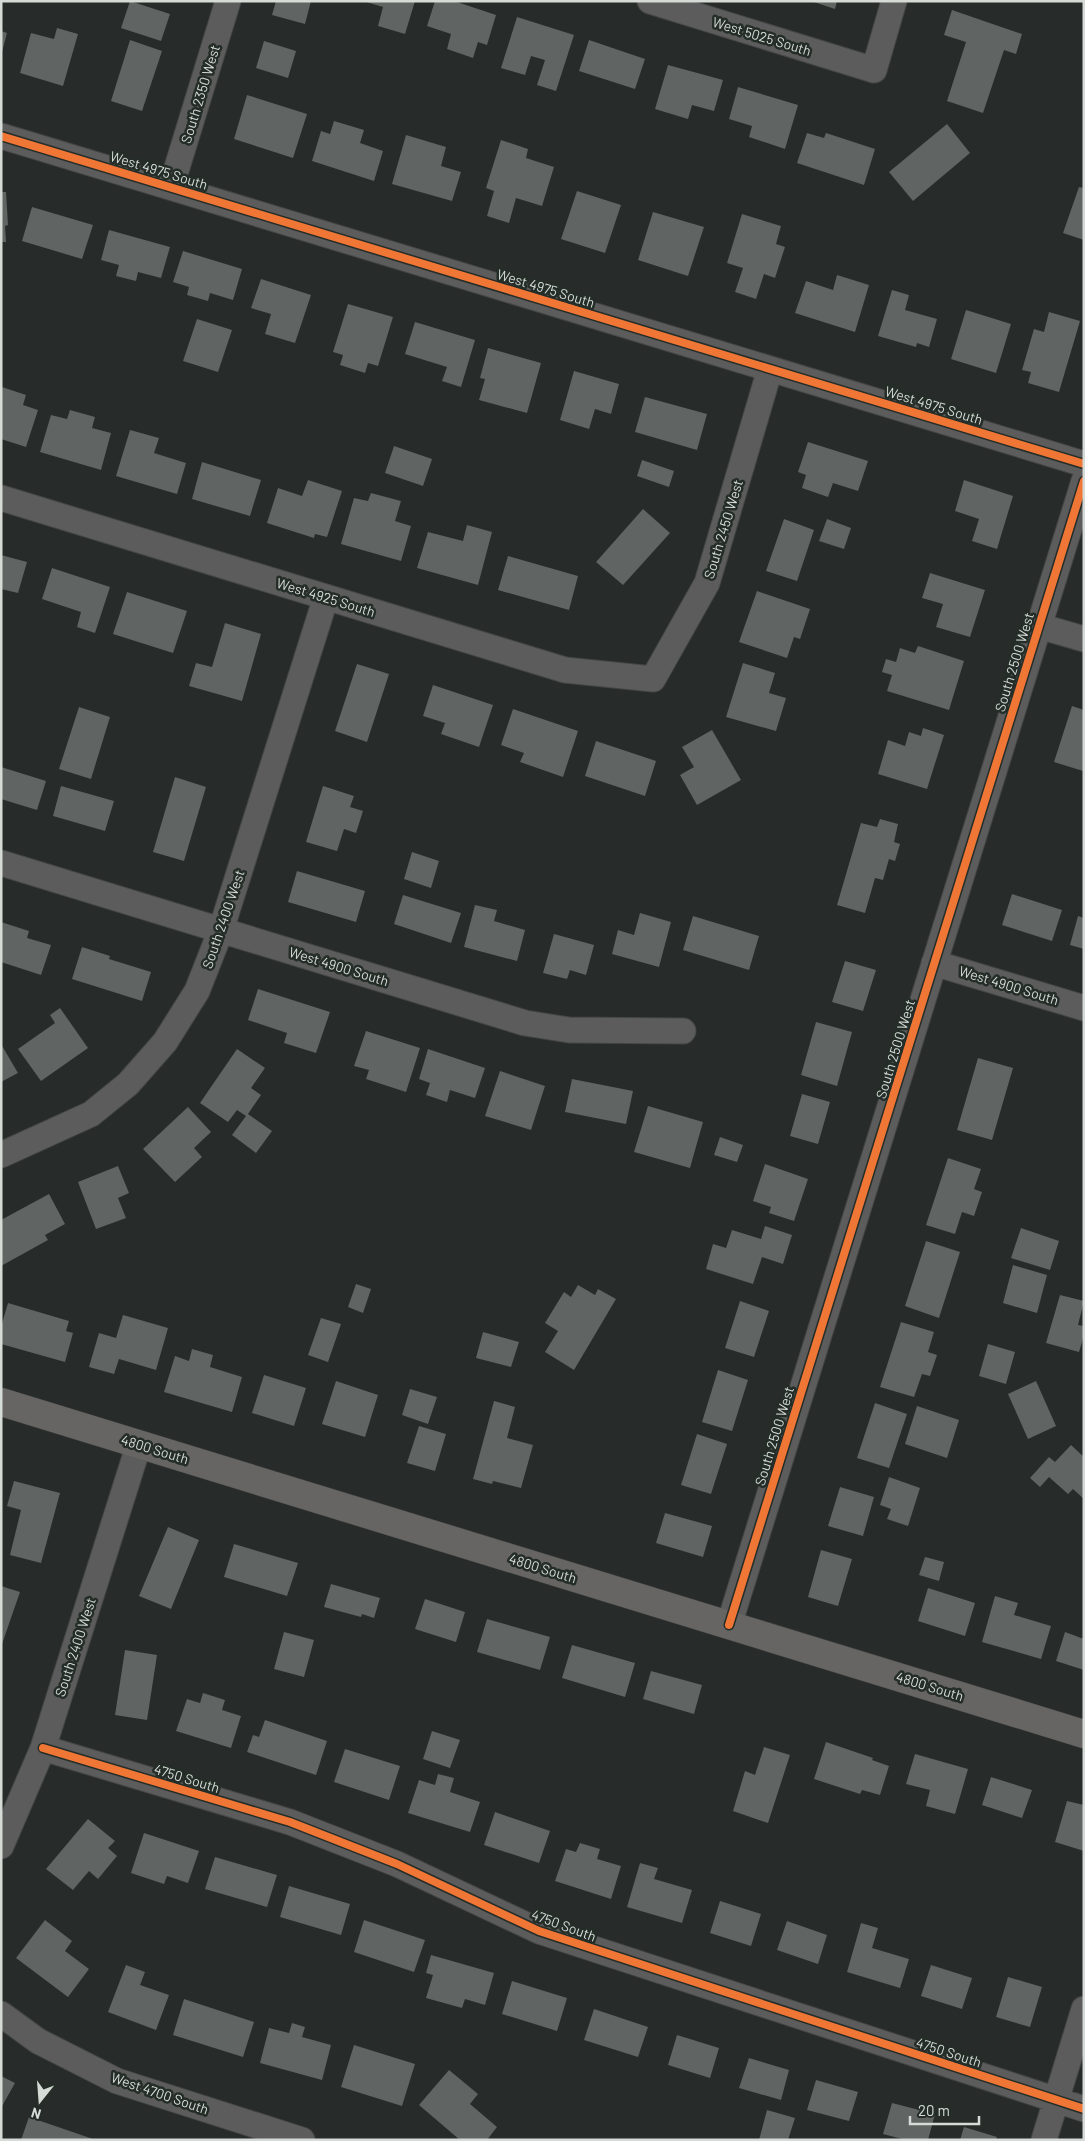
<svg xmlns="http://www.w3.org/2000/svg" width="1085" height="2141" font-family="Barlow,sans-serif">
<style>
.building{fill:#606462}
.lines{fill:none;stroke-linecap:round;stroke-linejoin:round}
.minor-casing{stroke:#444645;stroke-width:27}
.major-casing{stroke:#444645;stroke-width:29}
.minor{stroke:#5b5c5b;stroke-width:25}
.major{stroke:#666564;stroke-width:28}
.cycleway-casing{stroke:#252d28;stroke-width:11}
.cycleway{stroke:#f07635;stroke-width:8}
.labels{text-anchor:middle;dominant-baseline:central;stroke-width:5;stroke-linejoin:round;paint-order:stroke}
.street-label{font-size:14px;fill:#d6dbd8;stroke:#252d28}
</style>
<rect width="100%" height="100%" fill="#272b29"/>
<path class="building" d="M130 1 170 14 161 41 121 28Z
M276 1H311L305 24 272 15Z
M363 1H415L405 34 378 26 383 7Z
M435 1H454L496 15 487 45 478 42 473 58 447 49 451 34 427 26Z
M811 1H837L835 9Z
M952 10 1022 34 1016 54 1004 50 983 113 947 101 966 42 944 35Z
M517 17 574 35 556 91 537 85 545 60 531 56 525 75 501 68Z
M57 28 78 34 63 86 20 73 31 33 54 39Z
M1 31 7 33 2 52H1Z
M130 40 162 51 142 111 111 101Z
M589 40 645 59 635 89 579 71Z
M264 41 296 51 288 78 256 68Z
M668 65 723 80 714 111 692 105 688 119 655 109Z
M738 87 798 105 785 149 749 137 752 126 729 119Z
M247 95 307 114 293 158 234 139Z
M334 121 364 130 360 143 383 151 374 181 312 161 321 131 330 134Z
M947 124 970 153 913 201 889 172Z
M807 133 824 138 826 133 875 149 864 185 797 163Z
M406 135 446 147 441 166 461 172 452 201 392 184Z
M501 140 528 149 526 158 554 167 542 206 516 198 509 223 487 216 494 191 486 188Z
M1079 187 1084 188V240L1063 233Z
M577 191 621 205 605 253 561 239Z
M1 192H6L8 225 5 226 6 242H1Z
M32 207 93 225 82 259 22 241Z
M653 212 704 227 688 276 638 260Z
M742 214 781 226 776 244 785 247 775 278 764 274 756 299 735 292 743 268 727 263Z
M109 230 170 247 161 278 138 272 136 281 116 276 119 265 101 260Z
M183 251 242 269 233 300 210 293 208 301 187 295 189 287 173 282Z
M837 275 869 285 855 332 795 313 806 281 833 290Z
M261 279 311 295 295 343 265 334 271 314 251 308Z
M892 290 909 295 905 310 937 319 929 347 917 343 916 347 878 336Z
M348 304 393 317 378 366 368 363 365 373 340 365 343 355 333 352Z
M966 310 1011 324 996 373 951 359Z
M1049 312 1080 321 1059 392 1028 383 1031 372 1022 370 1034 329 1044 332Z
M197 319 232 330 218 372 183 361Z
M415 322 475 340 461 387 442 381 447 367 405 354Z
M488 348 541 363 527 413 479 400 485 379 480 378Z
M574 371 619 384 611 414 595 409 589 429 560 420Z
M2 387 26 395 23 405 38 410 26 447 1 439Z
M645 397 707 414 697 450 635 432Z
M70 410 95 417 92 428 111 433 101 470 40 452 51 415 67 419Z
M130 430 159 438 154 453 186 463 177 494 116 476Z
M808 442 868 461 858 491 833 483 828 497 802 488 806 475 798 472Z
M394 446 432 459 423 486 385 473Z
M642 460 674 471 669 487 637 476Z
M202 462 261 480 250 516 192 499Z
M308 480 342 491 327 537 315 534 314 538 267 523 278 488 302 496Z
M964 480 1013 496 997 549 972 541 979 519 955 511Z
M371 493 401 501 395 521 411 526 401 561 341 544 354 498 368 501Z
M643 509 670 533 623 585 596 562Z
M784 519 814 530 797 581 766 571Z
M827 519 851 528 844 549 819 541Z
M467 525 492 532 478 585 417 568 428 532 463 541Z
M1 555 27 562 18 593 1 589Z
M508 556 578 576 569 610 498 590Z
M52 568 110 587 95 633 77 627 81 612 42 599Z
M930 573 985 590 970 637 936 627 943 604 922 598Z
M757 591 810 609 800 639 794 637 787 658 739 642Z
M127 592 187 611 173 653 113 634Z
M225 623 261 634 242 701 189 686 196 663 212 667Z
M918 646 964 661 949 710 887 691 892 675 882 672 886 659 896 662 900 648 915 653Z
M743 663 775 673 769 693 786 698 776 731 726 717Z
M357 664 389 674 367 742 335 731Z
M433 685 493 705 479 747 441 734 445 723 423 716Z
M1072 706 1084 710 1083 771 1054 762Z
M79 707 110 717 91 779 59 769Z
M513 709 578 731 563 777 520 762 524 753 501 745Z
M923 728 944 735 927 789 878 774 888 740 905 746 909 732 921 736Z
M712 730 741 780 697 805 680 775 694 767 682 747Z
M596 741 656 761 645 796 585 776Z
M1 767 46 781 37 810 1 799Z
M175 777 206 787 184 861 153 852Z
M61 786 114 801 105 831 53 816Z
M323 786 354 796 350 807 363 811 356 833 344 829 337 851 306 842Z
M880 819 898 824 894 842 900 844 895 861 889 859 883 880 875 878 865 913 837 905 861 823 877 827Z
M412 852 439 861 431 888 404 879Z
M297 871 365 891 356 922 288 902Z
M1012 894 1062 910 1052 941 1002 925Z
M403 895 461 913 451 943 394 924Z
M475 905 497 910 494 921 525 930 517 961 464 947Z
M640 913 671 922 659 967 612 954 618 930 634 935Z
M693 916 759 936 749 970 683 950Z
M1078 916 1084 918V949L1070 945Z
M1 922 29 931 27 938 51 945 41 975 1 962Z
M554 934 594 945 586 975 570 970 567 979 543 973Z
M82 947 110 956 109 959 151 972 142 1001 72 979Z
M845 961 876 970 863 1011 832 1002Z
M258 989 330 1012 316 1053 284 1043 287 1033 248 1020Z
M60 1008 88 1048 41 1081 18 1049 55 1023 50 1015Z
M816 1022 852 1032 837 1086 801 1075Z
M366 1031 420 1048 406 1092 366 1079 369 1070 354 1066Z
M1 1044 18 1073 1 1082Z
M237 1049 265 1068 251 1088 261 1095 248 1114 272 1131 256 1153 232 1135 246 1116 237 1110 228 1122 200 1103Z
M428 1049 485 1068 475 1098 450 1090 447 1102 426 1095 430 1083 419 1079Z
M978 1058 1013 1068 992 1140 957 1130Z
M500 1071 545 1086 531 1130 485 1116Z
M572 1079 633 1091 626 1124 565 1112Z
M802 1094 830 1102 818 1144 790 1136Z
M648 1106 703 1122 690 1168 634 1152Z
M188 1107 211 1132 194 1148 202 1157 175 1182 143 1149Z
M720 1137 743 1145 737 1162 714 1155Z
M948 1158 981 1169 974 1189 982 1192 974 1216 962 1212 955 1234 926 1225Z
M765 1164 808 1179 794 1221 769 1213 771 1207 753 1201Z
M118 1166 129 1193 118 1198 126 1218 96 1229 78 1182Z
M49 1194 65 1224 45 1235 48 1240 1 1266V1220Z
M765 1226 792 1235 783 1264 762 1257 753 1284 706 1269 713 1244 726 1248 732 1230 761 1239Z
M1021 1228 1059 1241 1050 1270 1011 1258Z
M926 1241 960 1252 939 1318 905 1306Z
M1013 1265 1047 1275 1037 1313 1003 1303Z
M356 1284 371 1289 363 1313 348 1307Z
M578 1285 595 1295 598 1289 616 1299 574 1370 545 1352 558 1331 545 1323 564 1292 571 1297Z
M1060 1295 1084 1301 1078 1325 1084 1326V1335L1079 1352 1046 1343Z
M740 1301 769 1311 754 1357 725 1348Z
M8 1303 69 1321 66 1331 73 1333 65 1362 1 1344V1327Z
M123 1315 168 1328 156 1370 119 1359 114 1374 89 1367 99 1333 116 1338Z
M321 1318 341 1324 328 1362 308 1355Z
M901 1322 934 1332 928 1352 937 1355 930 1376 922 1374 914 1397 880 1387Z
M483 1332 519 1342 511 1367 476 1358Z
M988 1344 1015 1352 1006 1384 979 1376Z
M192 1349 213 1355 210 1367 242 1377 232 1412 164 1392 175 1356 189 1361Z
M718 1370 748 1380 732 1431 702 1422Z
M264 1375 306 1388 294 1426 252 1413Z
M336 1381 378 1395 365 1437 322 1424Z
M1036 1381 1056 1426 1028 1439 1008 1394Z
M410 1389 437 1397 428 1424 402 1415Z
M494 1401 515 1407 507 1438 533 1445 521 1488 493 1481 492 1484 473 1479Z
M875 1403 907 1414 889 1468 857 1458Z
M917 1406 959 1420 947 1458 905 1444Z
M419 1426 446 1434 435 1471 407 1463Z
M697 1434 727 1444 711 1494 681 1485Z
M1071 1445 1084 1457V1499L1073 1489 1068 1494 1049 1477 1040 1487 1030 1478 1049 1457 1055 1462Z
M889 1477 920 1488 908 1526 887 1519 891 1509 880 1505Z
M14 1481 60 1493 41 1563 10 1555 21 1510 7 1506Z
M840 1487 874 1497 863 1536 828 1526Z
M665 1513 712 1526 703 1557 656 1543Z
M168 1527 199 1540 171 1609 139 1596Z
M234 1544 298 1563 287 1596 224 1577Z
M821 1550 852 1559 838 1606 808 1597Z
M925 1557 944 1562 939 1581 919 1575Z
M331 1584 380 1598 374 1618 362 1614 361 1617 324 1607Z
M1 1586 20 1592 2 1644H1Z
M928 1588 975 1603 965 1636 918 1621Z
M995 1596 1018 1603 1014 1615 1051 1626 1041 1659 982 1642Z
M425 1599 465 1612 456 1642 415 1629Z
M487 1619 550 1637 540 1670 477 1652Z
M284 1632 314 1640 304 1677 274 1669Z
M1065 1632 1084 1639V1670L1056 1661Z
M572 1645 635 1663 625 1697 562 1678Z
M125 1650 157 1655 147 1720 115 1715Z
M651 1671 702 1685 694 1714 643 1699Z
M203 1693 225 1700 222 1710 241 1716 231 1748 176 1731 187 1699 200 1703Z
M265 1720 327 1741 316 1775 247 1752 253 1735 259 1737Z
M432 1731 460 1740 450 1768 423 1759Z
M826 1742 873 1758 872 1760 889 1766 880 1795 862 1790 860 1794 814 1779Z
M764 1747 790 1755 768 1823 733 1811 745 1771 755 1775Z
M345 1749 400 1766 389 1800 334 1782Z
M915 1754 968 1769 955 1814 926 1806 930 1790 906 1784Z
M438 1774 454 1778 450 1792 480 1802 470 1832 408 1813 419 1780 435 1785Z
M991 1777 1032 1790 1022 1818 982 1805Z
M1067 1801 1084 1805V1851L1055 1842Z
M495 1812 550 1831 539 1863 484 1845Z
M88 1819 115 1841 108 1848 117 1856 98 1879 89 1871 73 1890 46 1869Z
M144 1833 199 1851 188 1883 167 1876 164 1884 131 1873Z
M580 1843 600 1849 597 1859 621 1866 611 1899 555 1881 566 1849 576 1852Z
M215 1857 277 1875 267 1907 205 1889Z
M640 1863 658 1868 654 1879 692 1890 682 1923 627 1907Z
M289 1886 350 1904 341 1935 280 1917Z
M720 1901 761 1914 751 1946 710 1933Z
M45 1920 72 1941 65 1951 89 1969 68 1997 16 1958Z
M364 1920 425 1940 414 1972 354 1952Z
M787 1921 827 1935 818 1964 777 1950Z
M861 1923 878 1928 872 1948 909 1959 900 1988 847 1972Z
M431 1955 494 1973 485 2005 465 1999 462 2008 426 1998 433 1975 426 1973Z
M126 1965 145 1972 140 1985 169 1995 156 2030 108 2012Z
M931 1965 972 1978 962 2009 921 1996Z
M1008 1977 1042 1987 1030 2027 996 2017Z
M512 1981 567 1998 557 2031 502 2014Z
M184 1999 254 2022 243 2057 173 2035Z
M594 2009 648 2027 638 2057 584 2040Z
M292 2023 305 2027 302 2037 331 2045 322 2080 260 2063 269 2028 289 2033Z
M677 2035 719 2048 710 2078 668 2065Z
M354 2045 415 2064 402 2106 341 2087Z
M749 2058 789 2070 781 2100 739 2088Z
M449 2070 478 2094 470 2104 497 2127 487 2140H460L419 2105Z
M1 2076 15 2083 1 2108Z
M816 2080 858 2092 849 2121 807 2110Z
M892 2103 935 2114 928 2140H906L883 2134Z
M767 2110 795 2118 788 2140H759Z
M29 2117 93 2139V2140H21Z
M964 2127 997 2137 996 2140H960Z"/>
<g class="lines">
<defs>
<path id="minor" d="M650 1 874 70 894 1
M1 136 1084 464
M171 187 228 1
M1 498 565 670 653 679 707 583 770 369
M1039 626 1084 639
M1 863 525 1023 569 1030 683 1031
M934 963 1084 1008
M1 1155 91 1114 128 1084 165 1042 197 991 221 930 326 597
M729 1625 1084 481
M43 1748 290 1822 397 1864 539 1931 1084 2109
M1 1846 43 1748 139 1444
M1 2014 38 2041 117 2081 302 2140
M1044 2140 1084 2009"/>
<path id="major" d="M1 1402 1084 1734"/>
</defs>
<use href="#minor" class="minor-casing"/>
<use href="#major" class="major-casing"/>
<use href="#minor" class="minor"/>
<use href="#major" class="major"/>
<defs>
<path id="cycleway" d="M1 136 1084 464
M729 1625 1084 481
M43 1748 290 1822 397 1864 539 1931 1084 2109"/>
</defs>
<use href="#cycleway" class="cycleway-casing"/>
<use href="#cycleway" class="cycleway"/>
</g>
<g class="labels">
<g class="street-label">
<text transform="translate(762 36) rotate(17)">West 5025 South</text>
<text transform="translate(200 94) rotate(-73)">South 2350 West</text>
<text transform="translate(159 170) rotate(17)">West 4975 South</text>
<text transform="translate(546 288) rotate(17)">West 4975 South</text>
<text transform="translate(934 405) rotate(17)">West 4975 South</text>
<text transform="translate(723 529) rotate(-73)">South 2450 West</text>
<text transform="translate(326 597) rotate(17)">West 4925 South</text>
<text transform="translate(1014 662) rotate(-73)">South 2500 West</text>
<text transform="translate(223 919) rotate(-71)">South 2400 West</text>
<text transform="translate(339 966) rotate(17)">West 4900 South</text>
<text transform="translate(1009 985) rotate(17)">West 4900 South</text>
<text transform="translate(895 1049) rotate(-73)">South 2500 West</text>
<text transform="translate(774 1436) rotate(-73)">South 2500 West</text>
<text transform="translate(155 1449) rotate(17)">4800 South</text>
<text transform="translate(543 1568) rotate(17)">4800 South</text>
<text transform="translate(75 1647) rotate(-72)">South 2400 West</text>
<text transform="translate(930 1686) rotate(17)">4800 South</text>
<text transform="translate(187 1778) rotate(17)">4750 South</text>
<text transform="translate(564 1925) rotate(20)">4750 South</text>
<text transform="translate(949 2052) rotate(18)">4750 South</text>
<text transform="translate(160 2093) rotate(19)">West 4700 South</text>
</g>
</g>
<rect width="1085" height="2141" fill="none" stroke="#d6dbd8" stroke-width="5"/>
<g transform="translate(40 2101) rotate(197)" stroke="#252d28" stroke-width="4" paint-order="stroke">
<path d="M0-4L9 19L0 12L-9 19Z" fill="#d6dbd8"/>
<text y="-8" font-size="14" font-weight="bold" text-anchor="middle" fill="#d6dbd8">N</text>
</g>
<path d="M910 2116v8h69v-8" fill="none" stroke="#d6dbd8" stroke-width="2.5"/>
<text x="918" y="2116" font-size="15" fill="#d6dbd8" stroke="#252d28" stroke-width="4" paint-order="stroke">20 m</text>
</svg>
